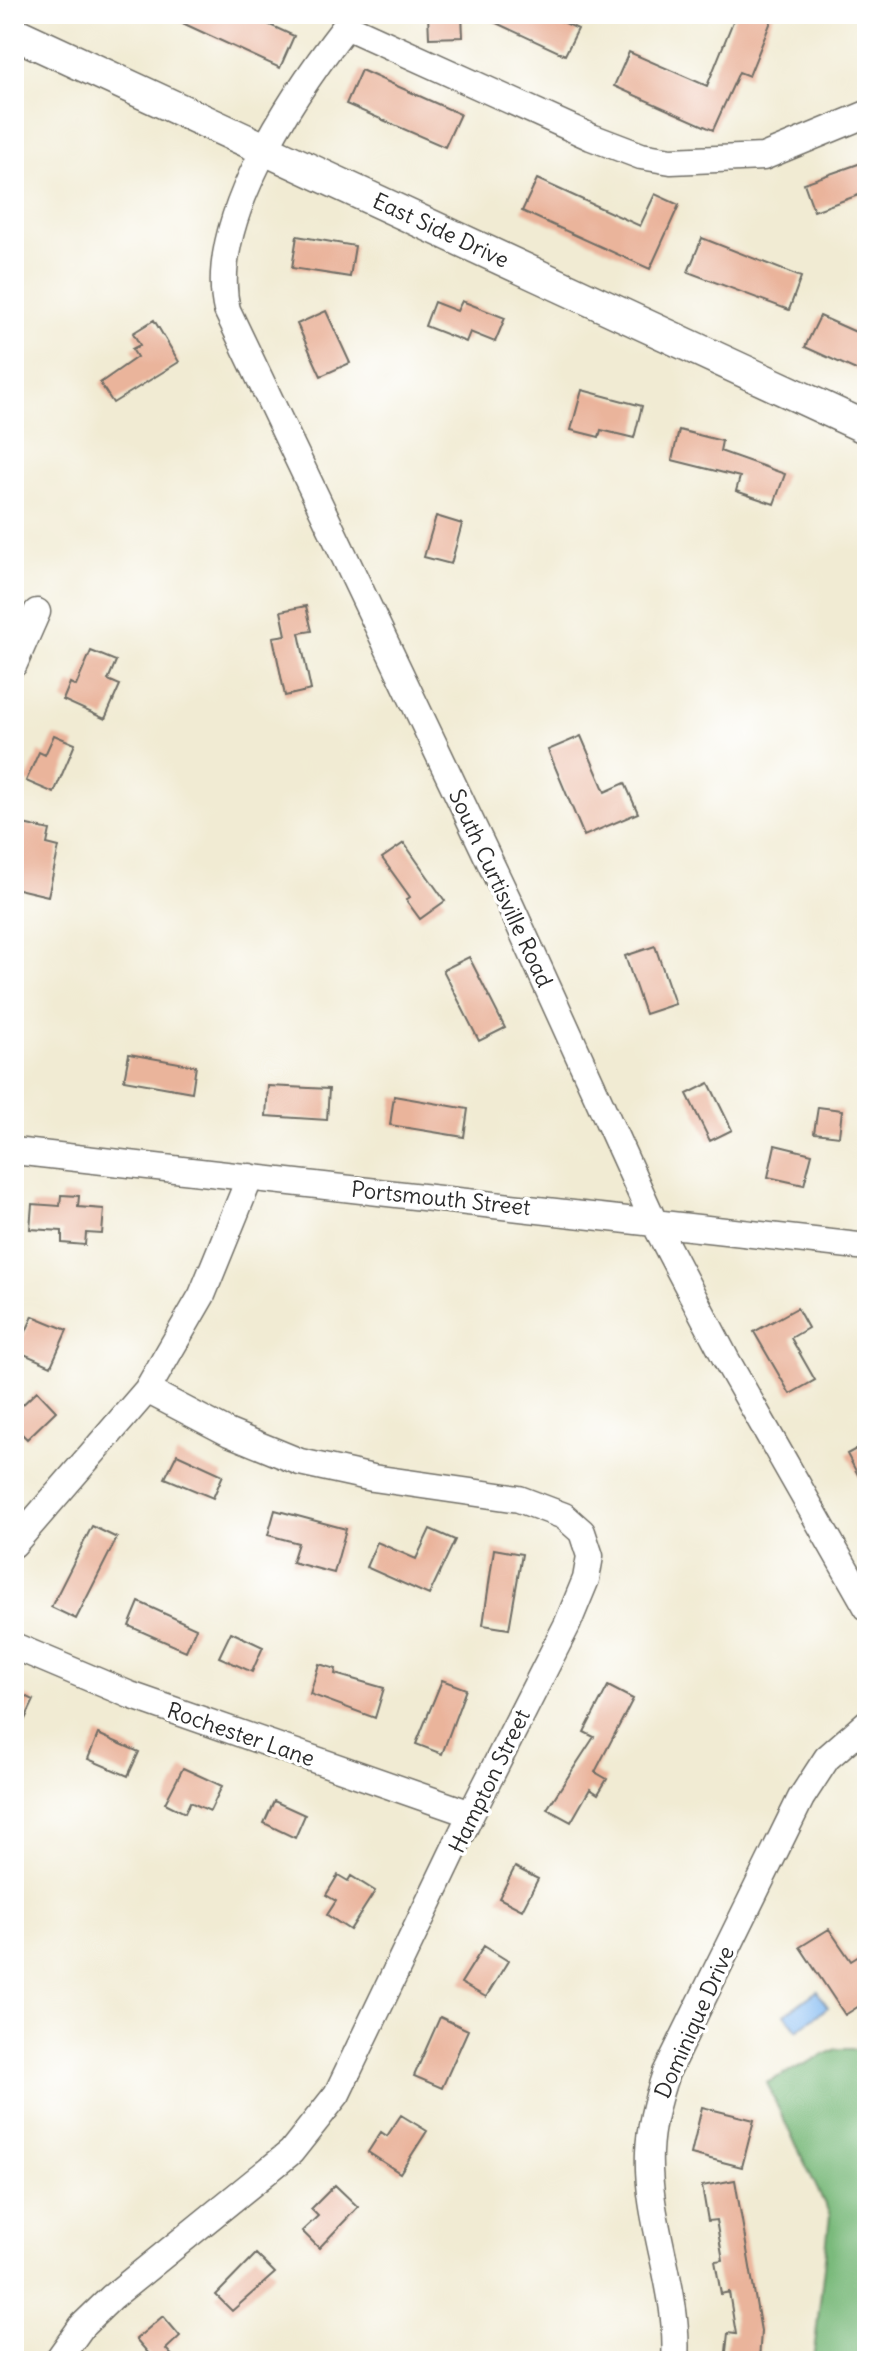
<svg xmlns="http://www.w3.org/2000/svg" width="881" height="2375" font-family="Delius,sans-serif">
<style>
.forest{fill:#7aba7b;stroke:#527253;stroke-width:2}
.water{fill:#81b9f1;stroke:#56728e;stroke-width:2}
.building{fill:#eab49b}
.lines{fill:none;stroke-linecap:round;stroke-linejoin:round}
.minor-casing{stroke:#706e66;stroke-width:29}
.major-casing{stroke:#706e66;stroke-width:35}
.minor{stroke:#fff;stroke-width:26}
.major{stroke:#fff;stroke-width:32}
.labels{text-anchor:middle;dominant-baseline:central;stroke-width:7;stroke-linejoin:round;paint-order:stroke}
.street-label{font-size:22px;fill:#2b2b2b;stroke:#fff}
</style>
<rect width="100%" height="100%" fill="#fff"/>
<filter id="ink" filterUnits="userSpaceOnUse"><feTurbulence type="fractalNoise" baseFrequency=".0125" numOctaves="2"/><feDisplacementMap in="SourceGraphic" scale="16" xChannelSelector="R" yChannelSelector="G"/><feConvolveMatrix kernelMatrix="1 2 1 2 8 2 1 2 1" color-interpolation-filters="sRGB"/></filter>
<filter id="wash" filterUnits="userSpaceOnUse"><feTurbulence type="fractalNoise" baseFrequency=".006" numOctaves="4" result="noise"/><feDisplacementMap in="SourceGraphic" scale="32" xChannelSelector="R" yChannelSelector="G"/><feGaussianBlur stdDeviation="1.8" result="paint"/><feColorMatrix in="noise" values="0 0 0 0 0 0 0 0 0 0 0 0 0 0 0 0 0 1.4 0 .05"/><feComposite in="paint" operator="in"/></filter>
<g filter="url(#wash)">
<rect width="100%" height="100%" fill="#f1ebd3"/>
<path class="forest" d="M836 2049H867V2361H813L830 2215 766 2083Z"/>
<path class="water" d="M817 1991 828 2007 797 2030 785 2014Z"/>
<g id="blocks">
<path class="building" d="M163 14H246L294 36 280 68Z
M428 14H462L463 37 429 38Z
M477 14H546L578 29 565 55Z
M736 14H774L749 76 739 72 713 130 614 86 629 52 707 86Z
M361 70 460 114 445 147 346 104Z
M867 161V192L814 211 804 183Z
M537 179 640 226 655 194 679 205 650 269 522 211Z
M297 236 355 246 350 277 292 268Z
M702 238 801 277 789 310 688 272Z
M462 301 505 318 495 342 470 332 466 342 425 326 434 302 457 311Z
M326 311 350 363 321 376 297 324Z
M820 316 867 337V375L805 347Z
M154 320 179 362 113 403 100 383 137 357 132 349 140 345 133 333Z
M582 390 642 406 634 438 601 430 599 437 571 430Z
M679 430 722 441 720 451 785 474 774 504 736 491 740 477 672 460Z
M436 516 462 524 451 564 424 557Z
M306 606 312 631 299 633 311 690 285 696 273 637 286 635 281 611Z
M91 651 116 661 108 680 120 685 105 719 63 700 70 683 76 686Z
M54 735 75 744 54 793 26 781 39 752 45 755Z
M581 736 605 792 625 783 638 813 584 836 548 750Z
M14 822 50 830 47 844 59 847 48 896 14 888 20 856 14 855Z
M404 843 445 901 420 919 406 900 410 897 382 858Z
M655 946 675 1004 645 1014 625 956Z
M469 957 505 1028 479 1041 443 970Z
M129 1054 196 1066 192 1092 124 1080Z
M709 1083 732 1130 710 1141 687 1094Z
M268 1086 329 1089 327 1120 266 1116Z
M394 1096 468 1109 464 1137 390 1125Z
M818 1107 842 1110 839 1136 814 1133Z
M775 1145 812 1154 804 1185 768 1177Z
M61 1195 79 1196 78 1207 104 1209 102 1234 86 1233 85 1245 62 1243V1231L30 1229 32 1204 60 1206Z
M797 1308 808 1328 791 1338 815 1380 790 1394 754 1332Z
M33 1316 67 1330 51 1366 17 1351Z
M37 1391 56 1411 27 1439 14 1426V1413Z
M867 1443V1492L847 1454Z
M177 1454 223 1475 213 1498 165 1478Z
M275 1510 346 1529 334 1573 292 1562 298 1543 268 1535Z
M92 1526 117 1538 76 1619 51 1607Z
M430 1529 455 1540 429 1595 366 1567 377 1542 416 1559Z
M494 1549 522 1554 509 1629 483 1625Z
M139 1602 196 1628 186 1651 129 1626Z
M231 1632 263 1647 252 1672 219 1657Z
M319 1664 336 1669 335 1674 384 1688 375 1718 310 1694Z
M442 1680 466 1689 442 1754 416 1744Z
M608 1686 633 1699 595 1772 607 1779 598 1794 590 1789 571 1822 547 1809 594 1737 584 1732Z
M14 1691 34 1700 14 1743Z
M98 1734 139 1752 128 1776 88 1759Z
M183 1768 222 1786 210 1811 190 1802 185 1813 165 1803Z
M274 1801 305 1815 295 1838 264 1823Z
M515 1867 538 1879 522 1910 499 1898Z
M338 1875 348 1881 351 1876 375 1891 350 1930 327 1915 336 1901 326 1895Z
M829 1929 851 1961 867 1951V2001L845 2015 800 1947Z
M484 1946 508 1961 486 1997 461 1983Z
M440 2017 468 2030 442 2088 414 2076Z
M702 2107 754 2120 742 2167 691 2154Z
M401 2115 427 2131 400 2173 368 2152 381 2132 387 2136Z
M735 2180 761 2331 759 2361H725L728 2333 736 2334 729 2292 721 2294 715 2261 723 2260 716 2220 708 2221 702 2186Z
M335 2185 358 2207 319 2248 302 2231 318 2216 311 2209Z
M256 2254 275 2273 232 2311 216 2295Z
M163 2316 180 2336 166 2349 177 2361H155L136 2339Z"/>
</g>
</g>
<g filter="url(#ink)">
<use href="#blocks" fill-opacity="0" stroke="#706e66" stroke-width="2"/>
<g class="lines">
<defs>
<path id="minor" d="M867 114 763 157 671 161 641 156 591 137 346 26C294 93 206 222 227 310L508 900 654 1222 727 1361 867 1607
M14 664 37 612
M14 1151 867 1247
M14 1544 147 1390 202 1295 250 1177
M14 1646 130 1695 471 1814
M57 2361 82 2326 112 2297 291 2152 337 2094 471 1814 567 1625 586 1579 590 1556 582 1532 564 1516 519 1499 373 1478 300 1462 229 1433 147 1390
M675 2361C680 2289 646 2222 649 2152 650 2125 657 2099 666 2073L801 1798 827 1758 867 1723"/>
<path id="major" d="M14 33 867 428"/>
</defs>
<use href="#minor" class="minor-casing"/>
<use href="#major" class="major-casing"/>
<use href="#minor" class="minor"/>
<use href="#major" class="major"/>
</g>
</g>
<g class="labels">
<g class="street-label">
<text transform="translate(441 230) rotate(25)">East Side Drive</text>
<text transform="translate(501 888) rotate(65)">South Curtisville Road</text>
<text transform="translate(441 1198) rotate(6)">Portsmouth Street</text>
<text transform="translate(241 1734) rotate(19)">Rochester Lane</text>
<text transform="translate(489 1781) rotate(-64)">Hampton Street</text>
<text transform="translate(694 2022) rotate(-66)">Dominique Drive</text>
</g>
</g>
<rect width="881" height="2375" fill="none" stroke="#fff" stroke-width="48"/>
</svg>
